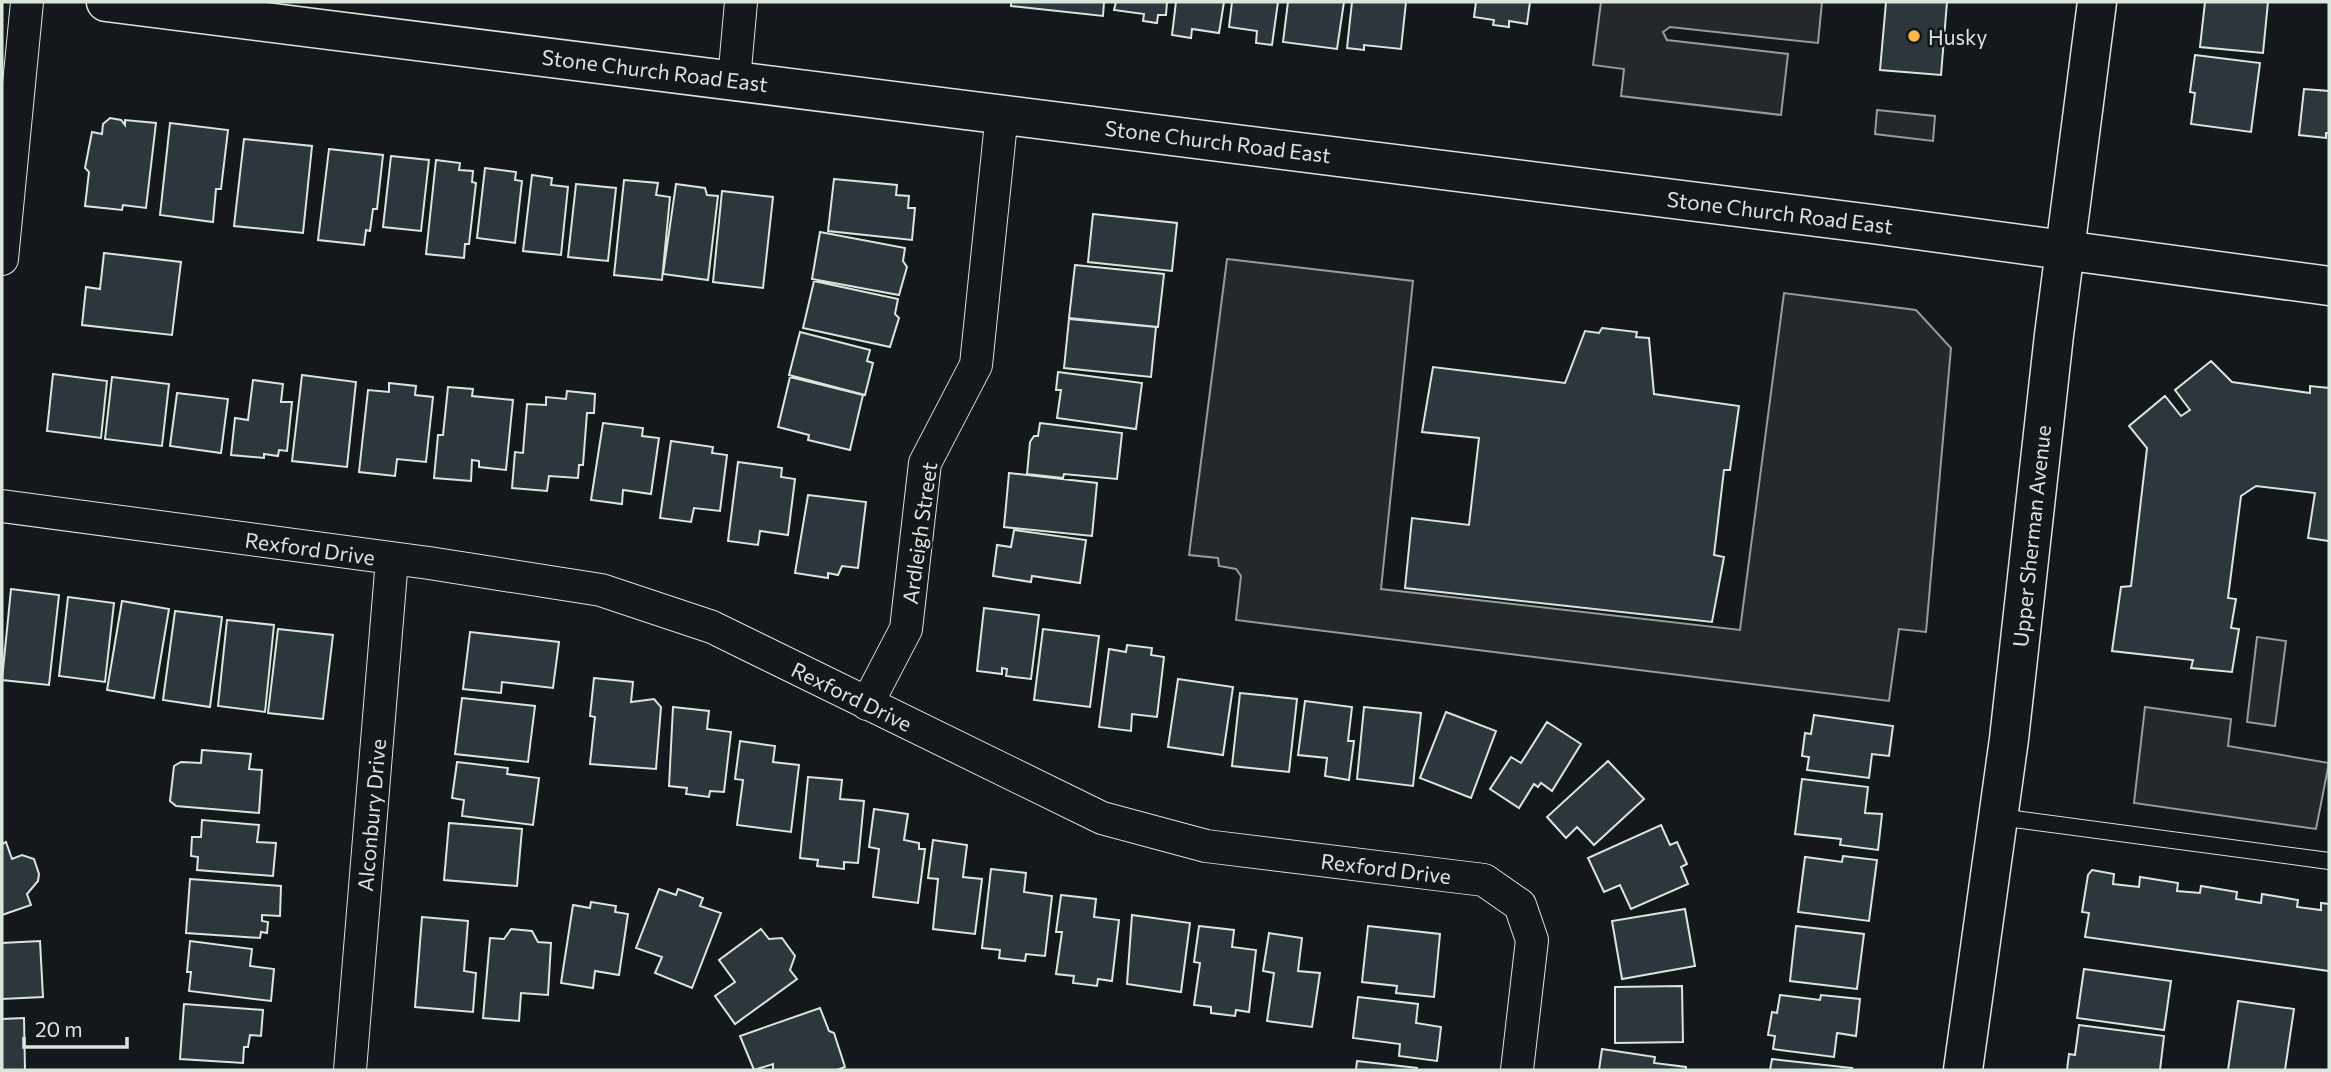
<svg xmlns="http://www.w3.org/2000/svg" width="2331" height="1072" font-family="Commissioner,sans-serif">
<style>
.parking{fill:#24282b;stroke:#939e99;stroke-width:2}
.building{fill:#2c363c;stroke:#d8e6dc;stroke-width:2}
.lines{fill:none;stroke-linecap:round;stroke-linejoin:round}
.service-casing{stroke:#d8e6dc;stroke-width:18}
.minor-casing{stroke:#d8e6dc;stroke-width:34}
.secondary-casing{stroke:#d8e6dc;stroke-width:41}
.service{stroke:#14181c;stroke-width:16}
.minor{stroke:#14181c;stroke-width:32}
.secondary{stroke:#14181c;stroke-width:38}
.poi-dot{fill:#ffb74d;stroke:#14181c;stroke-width:2.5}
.labels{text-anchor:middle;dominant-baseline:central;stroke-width:5;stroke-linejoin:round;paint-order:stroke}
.poi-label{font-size:21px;fill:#d8e6dc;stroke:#14181c;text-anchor:start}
.street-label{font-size:21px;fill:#d8e6dc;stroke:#14181c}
</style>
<rect width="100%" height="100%" fill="#14181c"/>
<path class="parking" d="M1601 2H1822L1818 43 1670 27 1663 32 1667 40 1788 54 1781 115 1621 96 1624 69 1593 65Z
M1877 110 1935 116 1933 141 1875 134Z
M1227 259 1413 281 1381 589 1740 630 1784 293 1916 310 1951 348 1926 632 1899 629 1889 701 1236 620 1241 576 1236 569 1219 566 1218 558 1189 555Z
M2257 637 2286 641 2275 726 2247 722Z
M2145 707 2231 719 2228 746 2329 763 2316 829 2134 803Z"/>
<path class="building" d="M1011 2H1104L1103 16 1011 6Z
M1116 2H1167L1166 15H1158L1157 23 1143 21 1144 14 1114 10Z
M1176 2H1224L1219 33 1192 29 1191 38 1172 35Z
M1232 2H1278L1272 45 1256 43 1257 31 1229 27Z
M1288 2H1344L1337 49 1283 42Z
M1352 2H1406L1401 49 1364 45V50L1347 48Z
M1476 2H1530L1527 24 1509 21V27L1493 25 1494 20 1474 17Z
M1886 2H1947L1941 75 1880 70Z
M2205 2H2268L2263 53 2200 47Z
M2195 55 2260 63 2251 132 2191 124 2195 93 2190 92Z
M2304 89 2329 91V133H2326V138L2299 135Z
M110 118 121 120 125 125V120L156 123 146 208 123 205 122 210 85 206 89 172 85 168 92 132 102 134 103 124Z
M170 123 228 130 221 189H216L213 222 160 215Z
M244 139 312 146 303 233 234 226Z
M329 149 383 155 377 209H373L370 231 366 230 364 245 318 240Z
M391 156 429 160 421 231 383 227Z
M436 160 460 163 459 170 473 171 472 182 476 183 469 244H465L464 258 426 254Z
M485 168 516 172 515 180 522 181 515 243 477 238Z
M532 175 552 178 551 185 568 187 561 255 523 251Z
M834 179 897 185 896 195 909 196 908 208H915L912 240 828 231Z
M624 180 658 183 656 195 670 197 662 280 614 275Z
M576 184 616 188 608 261 568 257Z
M676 184 705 188 707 195 718 196 708 280 663 274Z
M722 191 773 197 763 288 713 282Z
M1093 214 1177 223 1172 271 1088 262Z
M820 232 905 248 903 261 907 267 899 295 812 279Z
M104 253 181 262 172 335 82 325 86 287 100 289Z
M1075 265 1164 274 1158 327 1069 318Z
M814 281 898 299 895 314 899 318 890 347 803 328Z
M1069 319 1156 327 1151 377 1064 368Z
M1602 328 1637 332 1636 337 1649 338 1654 394 1739 406 1730 470H1724L1714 555 1724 557 1712 622 1405 588 1412 518 1469 525 1479 438 1422 432 1433 367 1565 383 1585 331 1599 333Z
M800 332 870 350 867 361 873 363 865 395 789 375Z
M2211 361 2232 382 2310 393V386L2329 388V541L2308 538 2315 493 2256 486 2241 496 2228 598 2236 599 2231 628 2239 629 2232 672 2191 668 2193 660 2112 651 2121 587 2131 586 2147 448 2129 426 2165 396 2181 416 2190 410 2175 390Z
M1058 372 1142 383 1136 429 1057 418 1061 390H1056Z
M53 374 107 381 101 438 47 431Z
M302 375 356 382 347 467 292 461Z
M112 377 169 384 162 446 105 439Z
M790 377 863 395 850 450 808 440 809 435 778 427Z
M253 380 283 384 281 402H292L287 451 279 450 278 456 264 454V458L231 455 235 418 248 420Z
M389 383 416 386 415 395 433 397 426 462 397 459 395 476 359 472 368 390 389 392Z
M448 387 473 389 472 396 513 400 506 470 479 467V461L472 460 471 481 434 478 438 435H443Z
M567 391 595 394 594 413H587L583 465H579L578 478 549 476 547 491 512 488 515 452 523 453 527 404 546 405V397L566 399Z
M177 393 228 399 221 453 170 446Z
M603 423 643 428 642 436 659 438 651 494 623 490 622 504 591 500Z
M1040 423 1122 433 1117 479 1064 474 1063 478 1027 474 1030 442 1034 436H1038Z
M671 441 713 447 712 453 727 455 720 511 694 508 691 522 660 518Z
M738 462 782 468 781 477 795 479 788 535 760 531 758 545 728 541Z
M1009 473 1097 483 1092 536 1004 527Z
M808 495 866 502 858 568 842 566 838 575 828 573V578L795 573Z
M1014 530 1086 540 1080 583 1032 576 1031 582 993 576 997 545 1011 547Z
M11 589 59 595 49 685 2 680Z
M68 597 114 603 105 682 59 676Z
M122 601 169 609 154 698 107 690Z
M984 608 1039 615 1031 679 1006 676 1007 669 1002 668V674L977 671Z
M175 611 222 617 210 707 163 700Z
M227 620 274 625 265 712 218 706Z
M278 629 333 635 323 719 268 713Z
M1043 629 1099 636 1090 707 1034 700Z
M470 632 559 642 553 688 502 682 501 693 463 689Z
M1127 645 1152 648 1151 655 1164 657 1157 717 1132 714 1131 731 1099 727 1109 649 1126 652Z
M594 678 633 682 631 702 654 699 661 707 656 769 590 764 595 717 590 716Z
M1178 679 1233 687 1223 755 1168 747Z
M1240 693 1297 699 1289 772 1232 766Z
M462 698 535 706 528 762 455 754Z
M1305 701 1352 707 1348 741H1354L1349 780 1325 776 1327 758 1298 755Z
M673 707 709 711 707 729 731 732 724 792 710 791 709 797 686 794 687 788 669 786Z
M1364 707 1421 713 1413 786 1357 779Z
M1446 712 1496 731 1471 798 1420 778Z
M1814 715 1893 726 1889 756 1872 754 1869 778 1807 770 1809 757 1802 756 1805 733 1811 734Z
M1547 722 1581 744 1552 791 1541 783 1538 787 1534 784 1519 808 1490 789 1511 757 1521 763Z
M740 741 775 746 773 762 799 765 791 832 737 825 743 780 735 779Z
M202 750 251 754 249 769 262 770 259 813 176 806 170 801 174 766 181 762 201 763Z
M1608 761 1644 799 1594 845 1577 827 1566 838 1547 817Z
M457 762 508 768 507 774 539 778 533 825 462 816 464 800 452 798Z
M808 777 842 780 840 799 864 801 858 863 844 862V869L817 866 818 860 800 858Z
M1802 779 1868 787 1865 813 1882 814 1878 850 1840 845 1841 839 1795 834Z
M874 809 908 814 904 840 919 843V849H925L918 903 873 897 879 849 869 847Z
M202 820 259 825 257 842 276 843 273 876 197 870 198 857 191 856 192 837H201Z
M449 823 522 829 517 886 444 880Z
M1661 825 1670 845 1677 842 1687 864 1681 867 1688 884 1631 909 1620 885 1604 892 1588 858Z
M933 840 967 845 963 877 982 879 975 934 933 929 938 879 928 878Z
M6 842 12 859 22 855 34 859 39 874 38 881 27 894 31 905 2 915V844Z
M1843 856 1877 860 1869 921 1798 912 1805 857 1842 862Z
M991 869 1026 873 1024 892 1052 896 1045 956 1026 954 1025 961 999 958 1000 950 982 948Z
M2092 870 2114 874 2113 884 2139 887 2140 877 2178 883 2177 891 2200 893 2201 886 2237 892 2236 899 2261 903 2262 894 2298 900 2297 907 2321 910V903L2329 904V971L2085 937 2089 913 2082 912 2088 875Z
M190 879 281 886 280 916 262 915V921L268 922 267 933 261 932 260 938 186 933Z
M659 889 676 895 678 889 703 898 700 906 721 913 692 988 655 973 662 957 636 948Z
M1061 895 1096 899 1094 917 1119 920 1112 981 1098 979 1097 986 1073 983 1074 976 1056 974 1062 932H1056Z
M591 902 616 906 615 912 628 914 619 975 595 971 593 988 561 983 573 905 590 908Z
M1685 909 1695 966 1622 979 1612 921Z
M1132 915 1190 923 1181 992 1127 984Z
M422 917 468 921 464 971 476 973 473 1012 415 1007Z
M1199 926 1234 930 1232 947 1256 950 1249 1012 1236 1010 1235 1016 1211 1013V1007L1194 1005 1200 963 1194 962Z
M1368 926 1440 934 1434 997 1396 993 1397 986 1362 982Z
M1796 926 1864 934 1857 989 1790 981Z
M511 929 532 931 538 942 551 943 548 995 521 993 519 1021 483 1018 490 938 504 939Z
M761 929 769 939 782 938 795 956 790 970 797 979 735 1024 715 996 735 982 719 960Z
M1269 933 1302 938 1298 971 1320 973 1312 1027 1267 1021 1274 973 1263 971Z
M40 941 43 997 2 999V943Z
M190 941 252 949 250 966 274 969 271 1001 189 991 191 972H187Z
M2084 969 2171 981 2164 1030 2077 1018Z
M1682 986 1683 1042 1615 1043V987Z
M1780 995 1820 1000 1821 995 1860 999 1856 1036 1837 1033 1834 1057 1773 1049 1775 1036 1768 1035 1772 1012 1777 1013Z
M1358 997 1418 1004 1416 1023 1441 1027 1437 1061 1399 1056 1400 1044 1353 1038Z
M2238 1001 2294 1009 2285 1070H2228Z
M184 1004 263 1010 261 1036 250 1035 248 1047H244L243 1063 180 1059Z
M820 1008 829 1031 834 1033 845 1067 837 1070H773V1064L754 1070 740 1036Z
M24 1018 25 1070H2V1019Z
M2079 1025 2164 1036 2160 1070H2067L2069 1054 2075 1055Z
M1602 1049 1655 1057 1654 1063 1686 1067V1070H1599Z
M1772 1059 1852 1068 1851 1070H1770Z
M1357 1061 1417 1068V1070H1356Z"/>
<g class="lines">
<defs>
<path id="service" d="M1999 817 2329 861"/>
<path id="minor" d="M734 80 741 2
M2 259 27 2
M2 506 429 563 601 590 712 627 1102 818 1206 846 1484 880 1520 905 1532 940 1517 1070
M867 704 906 629 925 463 976 365 1002 113
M350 1070 392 559"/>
<path id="secondary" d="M106 2 1872 224 2329 286
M1963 1070 2009 739 2054 335 2097 2"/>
</defs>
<use href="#service" class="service-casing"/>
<use href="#minor" class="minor-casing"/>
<use href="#secondary" class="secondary-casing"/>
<use href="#service" class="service"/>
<use href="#minor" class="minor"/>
<use href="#secondary" class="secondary"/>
</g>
<circle class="poi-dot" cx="1914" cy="36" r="7"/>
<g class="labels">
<g class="poi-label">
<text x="1928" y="36">Husky</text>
</g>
<g class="street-label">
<text transform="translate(655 70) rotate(7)">Stone Church Road East</text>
<text transform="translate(1218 141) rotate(7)">Stone Church Road East</text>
<text transform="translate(1780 212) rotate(7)">Stone Church Road East</text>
<text transform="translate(919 533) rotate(-82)">Ardleigh Street</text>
<text transform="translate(2031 536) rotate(-84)">Upper Sherman Avenue</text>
<text transform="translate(310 548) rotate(8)">Rexford Drive</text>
<text transform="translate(852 696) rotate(26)">Rexford Drive</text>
<text transform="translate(371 815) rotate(-85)">Alconbury Drive</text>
<text transform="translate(1386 868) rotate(7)">Rexford Drive</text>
</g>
</g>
<rect width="2331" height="1072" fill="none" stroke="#d8e6dc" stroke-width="7"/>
<path d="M24 1037v10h103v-10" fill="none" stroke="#d8e6dc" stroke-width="3.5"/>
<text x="35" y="1037" font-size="21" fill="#d8e6dc" stroke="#14181c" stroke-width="5" paint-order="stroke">20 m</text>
</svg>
